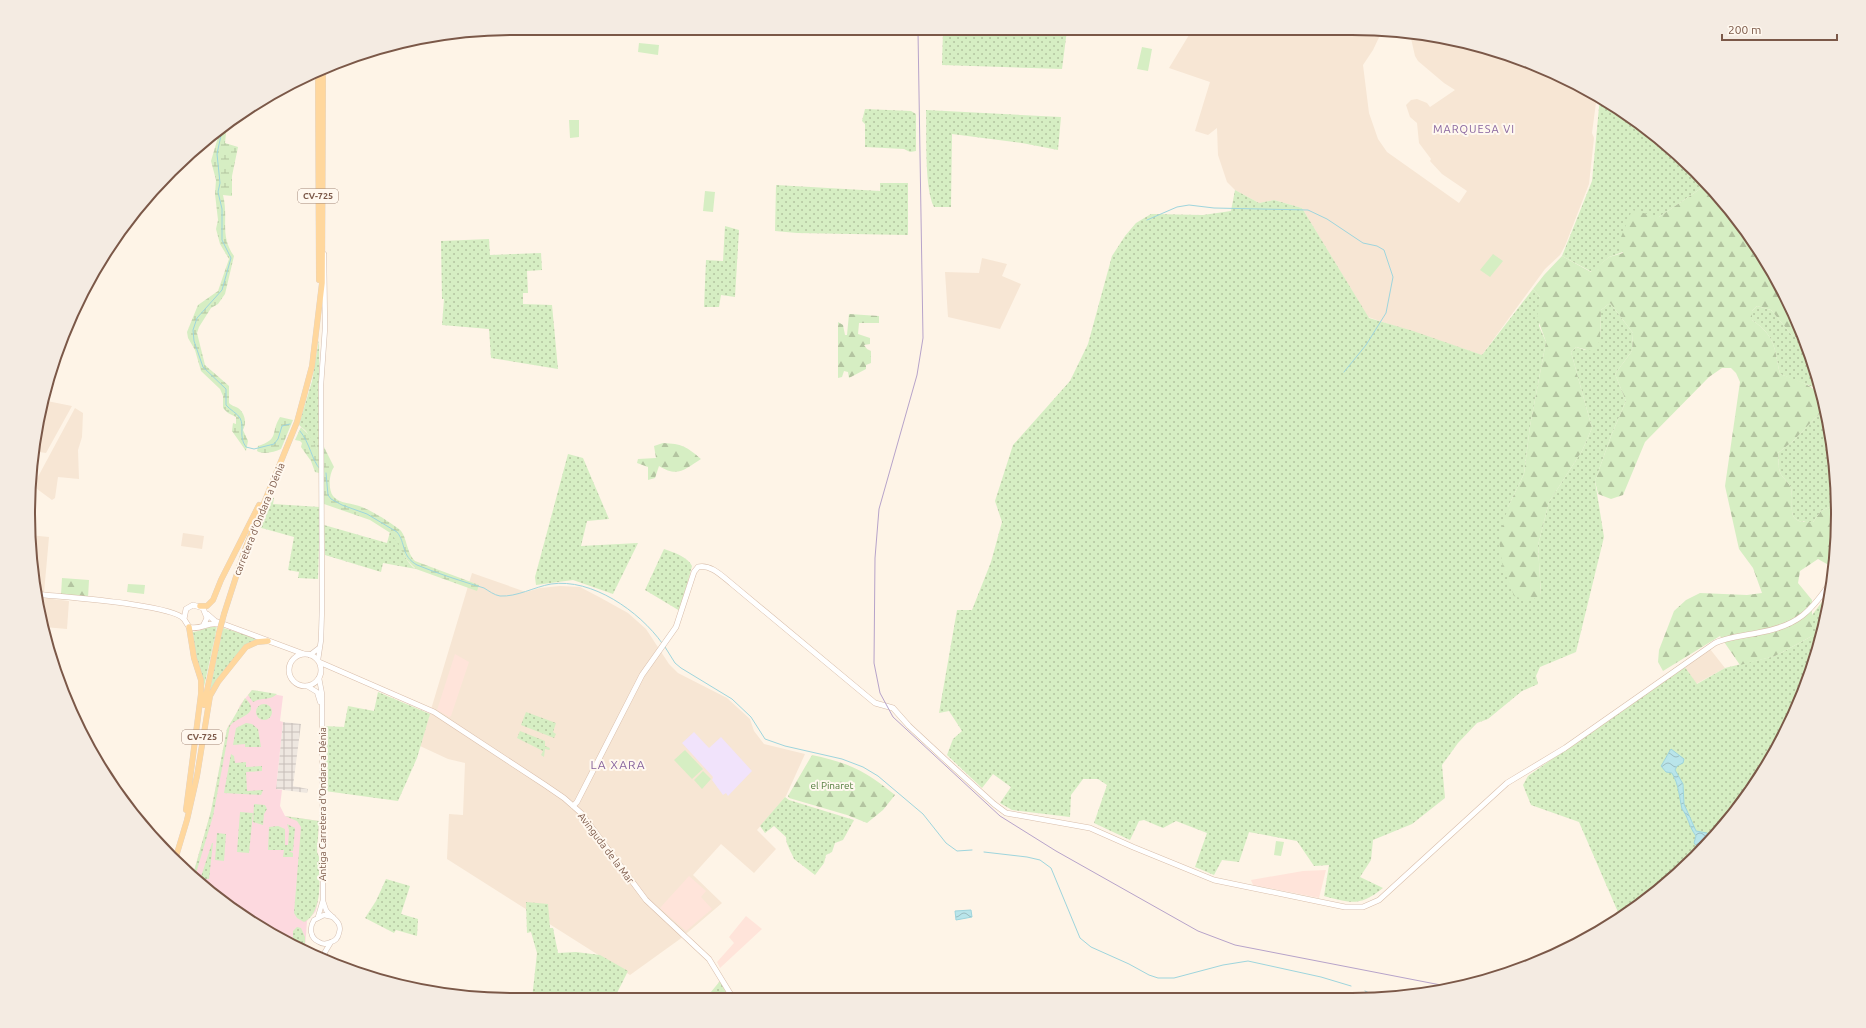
<svg xmlns="http://www.w3.org/2000/svg" width="1866" height="1028" font-family="Ubuntu,sans-serif">
<style>
.residential{fill:#f7e6d4}
.commercial{fill:#ffe4da}
.industrial{fill:url(#industrial-grid)}
.education{fill:#f1e3fb}
.medical{fill:#fdd9df}
.grass{fill:url(#grass-dots)}
.forest{fill:url(#forest-firs)}
.wetland{fill:url(#wetland-marsh)}
.pitch{fill:#d6eec3}
.water{fill:url(#water-waves);stroke:#9ed5dd}
.lines{fill:none;stroke-linecap:round;stroke-linejoin:round}
.stream{stroke:#9ed5dd;stroke-width:1}
.tertiary-casing{stroke:#d4bdae;stroke-width:5.5}
.secondary-casing{stroke:#d8bdaa;stroke-width:6}
.primary-casing{stroke:#dad0cc;stroke-width:6}
.tertiary{stroke:#fff;stroke-width:4.5}
.secondary{stroke:#fff;stroke-width:5}
.primary{stroke:#ffd79d;stroke-width:5.5}
.tram{stroke:#b7a3ca;stroke-width:1}
.primary-bridge-casing{stroke:#dad0cc;stroke-width:6;stroke-linecap:butt}
.primary-bridge{stroke:#ffd79d;stroke-width:5.5}
.labels{text-anchor:middle;dominant-baseline:central;stroke-width:4;stroke-linejoin:round;paint-order:stroke}
.shield{fill:#fff8ef;stroke:#a3887a;stroke-width:1}
.shield-label{font-size:9px;font-weight:bold;fill:#7b5848}
.street-label{font-size:10px;fill:#7b5848;stroke:#fff8ef}
.park-label{font-size:10px;fill:#517b3c;stroke:#fff8ef}
.neighbourhood-label{font-size:11px;letter-spacing:1px;fill:#88649e;stroke:#fff8ef}
.quarter-label{font-size:12px;letter-spacing:1px;fill:#88649e;stroke:#fff8ef}
.rim{fill:none;stroke:#7b5848;stroke-width:2}
</style>
<defs>
<pattern id="industrial-grid" width="8" height="8" patternUnits="userSpaceOnUse"><rect width="8" height="8" fill="#eee7e0"/><path d="M0 4h8M4 0v8" fill="none" stroke="#c6beb8"/></pattern>
<pattern id="grass-dots" width="8" height="8" patternUnits="userSpaceOnUse"><rect width="8" height="8" fill="#d6eec3"/><path d="M2 2h.1M6 6h.1" fill="none" stroke="#b3c4a0" stroke-width="1.8" stroke-linecap="round"/></pattern>
<pattern id="forest-firs" width="22" height="20" patternUnits="userSpaceOnUse"><rect width="22" height="20" fill="#d6eec3"/><path d="M5 1l3.5 6h-7zM16 11l3.5 6h-7z" fill="#b3c4a0"/></pattern>
<pattern id="wetland-marsh" width="20" height="14" patternUnits="userSpaceOnUse"><rect width="20" height="14" fill="#d6eec3"/><path d="M1 5h8M5 5V1M11 12h8M15 12V8" fill="none" stroke="#b3c4a0"/></pattern>
<pattern id="water-waves" width="16" height="10" patternUnits="userSpaceOnUse"><rect width="16" height="10" fill="#b9e5ea"/><path d="M0 5q4-4 8 0t8 0" fill="none" stroke="#9bbcc0"/></pattern>
</defs>
<rect width="100%" height="100%" fill="#fef4e7"/>
<path class="residential" d="M1383 29 1373 50 1363 65 1369 113 1378 139 1387 152 1459 203 1467 191 1442 174 1430 161 1431 159 1419 143 1417 123 1410 117 1406 105 1411 100 1417 99 1427 103 1430 107 1455 90 1444 83 1418 61 1415 56 1410 34 1508 54 1597 95 1592 133 1594 138 1589 184 1565 246 1560 255 1545 269 1482 355 1368 317 1302 208 1274 200 1259 203 1235 190 1227 182 1218 155 1217 128 1208 135 1195 131 1210 82 1169 68 1192 30Z
M982 258 1007 264 1002 276 1021 284 1000 329 948 317 945 272 979 273Z
M42 400 72 406 46 453 32 451Z
M75 408 83 413 82 437 78 450 79 479 58 477 55 498 52 500 33 486 31 488V485L33 486Z
M183 533 204 536 202 549 181 546Z
M29 535 49 537 44 593 35 592 29 546Z
M472 573 526 592 540 588 560 586 580 587 601 598 628 613 646 629 669 664 678 673 727 698 750 719 754 731 764 744 805 754 786 796 757 830 776 849 754 873 721 844 693 875 722 903 680 939 630 975 447 859 449 814 463 815 465 763 448 759 420 746Z
M36 597 69 601 67 629 44 627V630Z
M1710 649 1725 668 1696 684 1684 666Z"/>
<path class="commercial" d="M455 654 469 662 451 716 449 717 437 710Z
M1326 870 1319 898 1253 885 1251 880 1303 871Z
M689 876 706 891 701 897 712 909 686 931 660 908Z
M746 916 762 929 720 968 717 962 734 943 729 937Z"/>
<path class="industrial" d="M283 722 301 724 293 786 308 789 307 793 276 789Z"/>
<path class="education" d="M694 732 709 748 721 737 752 771 728 796 726 793 723 795 712 780 713 777 682 743Z"/>
<path class="medical" d="M252 690 283 696 280 721 283 722 276 789 282 790 280 806 285 816 319 821 317 852 319 857 318 900 316 911 307 921 305 950 271 935 192 878 211 811 228 726 236 716 240 705Z"/>
<path class="grass" d="M1067 30 1062 69 942 65 943 31Z
M1600 97 1673 149 1705 183 1700 189 1659 217 1623 252 1609 257 1592 272 1562 256 1592 181Z
M865 109 911 111 916 114V151L910 152 904 149 865 147V124L862 121Z
M926 110 1061 117 1058 150 1022 143 952 134 951 207H934C924 187 927 134 926 110Z
M880 183H908V235L797 233 775 231 776 185 880 191Z
M1235 190 1259 203 1274 200 1302 208 1369 318 1413 331 1482 355 1533 289 1540 297 1539 326 1546 342 1530 426 1524 474 1508 507 1541 596 1538 545 1549 502 1582 451 1592 428 1571 352 1576 347 1585 350 1600 339 1601 310 1610 303 1633 333 1632 351 1615 374 1626 401 1611 436 1595 481 1604 537 1576 652 1540 667 1536 676 1538 684 1522 691 1488 719 1477 723 1458 743 1442 765 1445 798 1412 824 1373 840 1371 860 1360 877 1383 888C1360 907 1350 903 1324 896L1329 865 1314 866 1297 841 1249 832 1239 862 1222 860 1214 875 1195 867 1207 833 1176 821 1163 828 1144 820 1139 821 1130 840 1094 823 1107 785 1098 779H1083L1071 795 1070 817 1012 810 1000 803 1011 787 993 774 982 788 947 755 953 739 962 731 949 711 939 713 957 610H972L991 562 1002 522 995 501 1013 445 1070 381 1088 344 1112 256 1125 236 1136 223 1151 214 1203 215 1231 211Z
M725 226 739 230 735 297 721 295 719 307H704L706 260 723 261Z
M489 239 490 255 541 253 542 270 527 271 528 293H523V304L552 305 558 369 491 358 489 329 442 325 444 299H442L441 241Z
M1757 306 1771 310 1791 334 1805 344 1821 388 1823 399 1813 387 1780 374C1774 347 1776 337 1752 320V311Z
M319 340 320 449H317L306 431 299 425 312 381Z
M1825 408 1837 482 1836 504 1821 511 1813 522C1783 524 1795 507 1791 488 1789 482 1782 478 1780 472 1778 467 1779 459 1778 453L1793 441Z
M568 454 583 458 609 519 587 521 581 546 638 543 613 594 573 580 536 585 535 577Z
M270 497 274 498 273 504 320 507 318 579 298 578 299 572 288 570 294 537 258 527Z
M324 525 387 543 390 532C402 539 401 560 416 569L383 563 381 572 325 555Z
M664 549C673 552 688 557 692 566L680 611 645 590Z
M1831 590 1812 670 1773 757 1696 857 1621 919 1579 822 1531 805 1523 785 1528 776 1684 666 1697 684 1725 668 1775 656 1812 636V615Z
M217 625 216 632 204 687 196 658 193 632C202 631 208 626 217 625Z
M223 628 260 639 244 646 210 690Z
M252 690 277 694C270 701 261 697 253 702L248 695Z
M378 692 430 714 417 758 398 801 325 791 324 726 344 727 348 706 374 711Z
M245 698C263 715 236 716 230 726L213 816 194 880 192 878 211 811 227 729Z
M256 712a8 8 0 1 1 16 0a8 8 0 1 1-16 0Z
M526 712 556 723 553 732 556 734 554 738 521 725Z
M246 723 252 724 258 729 261 747H245V744L233 745 236 728Z
M520 731 545 741V746L550 748 549 750 545 749 544 757 541 755 543 751 517 738Z
M231 754 234 756 235 763 246 762V767L262 766V771L246 772 247 791 263 790 261 795 224 793Z
M785 797 789 800 854 820 843 840 835 843 832 852 826 855 824 863 815 875 794 859C791 851 786 845 786 837L774 826 765 833 760 826Z
M254 804 265 805 267 809 264 814 263 825 253 822Z
M240 812 253 813 249 853 237 852Z
M285 816 319 821 317 852 319 857C319 875 324 913 304 922L297 918 294 913 301 827 297 821Z
M287 824 295 828 293 851H289L293 853V857H283L284 850H268L269 827 278 826 285 829V845H288L289 830Z
M217 833 226 834 224 861 215 860Z
M212 843H213L209 879H204V881L209 882 208 890 199 883Z
M386 879 410 886 401 914 418 919 417 936 396 930 394 933 365 918 376 901Z
M526 902 548 904 550 928H553L558 953 576 952 600 955 628 971 614 999H532L537 953 531 932 527 933Z
M297 927 301 928 305 937V950L291 944 293 939V931Z
M720 981 729 998H706Z"/>
<path class="forest" d="M1705 183 1738 218 1788 299 1805 344 1791 334 1771 310 1757 306 1752 311V320C1776 337 1774 347 1780 374 1799 381 1821 386 1825 408L1793 441 1778 453C1779 459 1778 467 1780 472 1782 478 1789 482 1791 488 1795 507 1783 524 1813 522L1821 511 1836 504 1834 568 1818 559 1800 571 1798 583 1812 600V636L1775 656 1740 665 1720 636 1663 671 1658 662 1659 650 1674 611 1686 600 1700 593 1747 595 1762 593 1753 568 1739 549 1725 486 1740 382 1736 373 1731 368H1722L1709 377 1645 442 1623 495 1611 499 1598 494 1595 481 1611 436 1626 401 1615 374 1632 351 1633 333 1610 303 1601 310 1600 339 1597 348 1591 351 1576 347 1571 352 1592 428 1582 451 1549 502 1538 545 1541 596 1529 601 1514 596 1502 563 1499 539 1508 507 1524 474 1530 426 1546 342 1537 317 1540 297 1533 289 1544 275 1562 256 1591 272 1609 257 1623 253 1619 242 1632 210 1659 217 1700 189Z
M849 314 879 316V323H859L858 334 870 338V344L864 345 867 349 871 351V363L866 365V369L849 378 848 372 844 371 842 377 838 378V322L843 325 845 335H847Z
M663 443C682 444 686 446 701 459 685 469 678 478 659 466L655 478 648 480V467L637 463 638 459 656 458 654 446Z
M62 578 89 580 88 598 61 595Z
M812 755C849 763 866 771 895 795L883 810 867 823 847 815 789 798 788 796Z"/>
<path class="wetland" d="M227 123 225 143 238 147 232 176V196L223 195C229 219 219 235 234 256L225 294 218 304 211 308 199 327 197 333 205 365 229 386V403C232 406 234 406 238 408 245 413 247 423 243 430L248 441 246 451 232 431 233 423 236 424V417L228 413 223 408V396L220 389 201 371 195 350 188 338 187 332 198 305 218 291 229 259 220 244 216 229 218 220 215 194 216 180 211 161 221 127Z
M280 417 293 420 281 449C274 452 264 455 257 451L258 446C280 439 270 433 280 417Z
M301 427 310 436 317 449H320L319 473 315 472 311 461 301 447 302 443 300 441 295 440Z
M324 447 334 467C329 474 328 489 333 496 339 504 353 503 362 507 374 512 388 521 399 529 407 535 406 552 415 561L479 585 477 591 416 569 407 560 392 534 370 520 324 504Z"/>
<path class="pitch" d="M639 43 659 45 658 55 638 52Z
M1142 47 1152 49 1148 71 1137 69Z
M569 120H579V137L570 138Z
M705 191 715 192 713 212 703 211Z
M1493 254 1503 261 1490 277 1480 270Z
M128 584 145 585 144 594 127 592Z
M685 750 703 769 692 779 674 760Z
M703 771 711 779 702 789 694 780Z
M1276 841 1284 842 1281 856 1274 855Z"/>
<path class="water" d="M1671 749 1684 759 1683 763 1677 766 1675 770 1683 784 1684 804 1696 831 1707 833 1712 837 1701 851 1694 843 1696 836C1689 827 1688 816 1682 809 1679 796 1679 785 1672 773L1666 772 1661 766C1662 765 1670 750 1671 749Z
M971 910 972 917 956 920 955 911Z"/>
<g class="lines">
<path class="stream" d="M223 126 217 154 220 183 218 192 222 209V240L231 258 222 290 197 318 193 330 194 341 203 367 226 389V405C230 410 237 413 240 418 245 427 238 436 246 447L254 449 274 444 278 439 282 426 290 424
M1147 220 1177 207 1189 205 1214 208 1308 210 1327 219 1363 243 1377 246 1384 250 1393 277 1386 313 1366 345 1344 372
M300 431C310 443 312 461 320 469
M326 473 328 495 331 499 342 505 367 514 397 532C406 543 401 556 417 565 439 574 461 581 484 588 489 591 494 595 500 596 517 597 534 587 551 584 592 578 639 611 662 643
M665 647 675 663 681 668 732 699 751 717 765 739 785 746 842 759 863 767 878 776 923 814 946 843 957 851 972 850
M984 852 1027 857 1040 860 1051 868 1080 938 1091 947 1129 964 1149 975 1158 978H1174L1223 965 1248 961 1321 977 1351 986
M1499 976 1515 966H1526
M1365 991 1375 996"/>
<defs>
<path id="tertiary" d="M310 655 319 648
M318 660 321 640 322 607 321 385 325 328 324 254
M307 686 317 692 320 702
M323 901C324 904 325 907 326 910 331 918 343 921 339 933 338 938 335 941 331 942 327 944 322 944 319 942 310 938 309 928 314 920L324 915 333 917
M318 917 323 900 322 694 319 678
M324 959 325 952 331 942"/>
<path id="secondary" d="M35 594C60 597 171 604 184 619
M207 614 215 621 304 654
M203 626 207 618 203 608 193 605 186 609 184 619 189 627C199 631 207 622 217 624
M289 670a16 16 0 1 1 32 0a16 16 0 1 1-32 0Z
M319 662 434 712 545 785 564 798 581 813 646 900 709 959 733 998
M573 806 577 802 642 675 676 627 694 572 698 567C711 564 722 576 732 584L875 703 893 708 909 726 951 765 994 804 1006 813 1090 828 1133 847 1214 880 1345 907H1363L1379 900 1507 783 1565 748 1715 643C1728 637 1743 636 1757 633 1799 626 1810 612 1834 578"/>
<path id="primary" d="M318 70 319 280
M200 606H207L213 600 221 580 259 505
M224 614 244 552 297 422 312 366 322 283 323 68
M204 705 219 633
M186 810 201 694V680L194 658 189 627
M175 860 187 820 197 776 210 696 218 682 246 647 257 642 268 641"/>
</defs>
<use href="#tertiary" class="tertiary-casing"/>
<use href="#secondary" class="secondary-casing"/>
<use href="#primary" class="primary-casing"/>
<use href="#tertiary" class="tertiary"/>
<use href="#secondary" class="secondary"/>
<use href="#primary" class="primary"/>
<path class="tram" d="M918 31 923 338 917 375 879 509 875 558 874 663 880 693 893 717 1000 816 1056 851 1198 931 1235 945 1451 987"/>
<defs>
<path id="primary-bridge" d="M219 633 224 614"/>
</defs>
<use href="#primary-bridge" class="primary-bridge-casing"/>
<use href="#primary-bridge" class="primary-bridge"/>
</g>
<g class="labels">
<g class="shield">
<rect x="298" y="189" width="40" height="14" rx="3"/>
<rect x="182" y="730" width="40" height="14" rx="3"/>
</g>
<g class="shield-label">
<text x="318" y="196">CV-725</text>
<text x="202" y="737">CV-725</text>
</g>
<g class="street-label">
<text transform="translate(259 519) rotate(-68)">carretera d'Ondara a Dénia</text>
<text transform="translate(322 804) rotate(-90)">Antiga Carretera d'Ondara a Dénia</text>
<text transform="translate(606 848) rotate(53)">Avinguda de la Mar</text>
</g>
<g class="park-label">
<text x="832" y="785">el Pinaret</text>
</g>
<g class="neighbourhood-label">
<text x="1474" y="129">MARQUESA VI</text>
</g>
<g class="quarter-label">
<text x="618" y="764">LA XARA</text>
</g>
</g>
<path d="M0 0H1866V1028H0ZM514 35H1352A479 479 0 0 1 1831 514V514A479 479 0 0 1 1352 993H514A479 479 0 0 1 35 514V514A479 479 0 0 1 514 35Z" fill="#f4ebe2" fill-rule="evenodd"/>
<path class="rim" d="M514 35H1352A479 479 0 0 1 1831 514V514A479 479 0 0 1 1352 993H514A479 479 0 0 1 35 514V514A479 479 0 0 1 514 35Z"/>
<path d="M1722 34v6h115v-6" fill="none" stroke="#7b5848" stroke-width="2"/>
<text x="1728" y="34" font-size="12" fill="#7b5848" stroke="#fff8ef" stroke-width="3" paint-order="stroke">200 m</text>
</svg>
